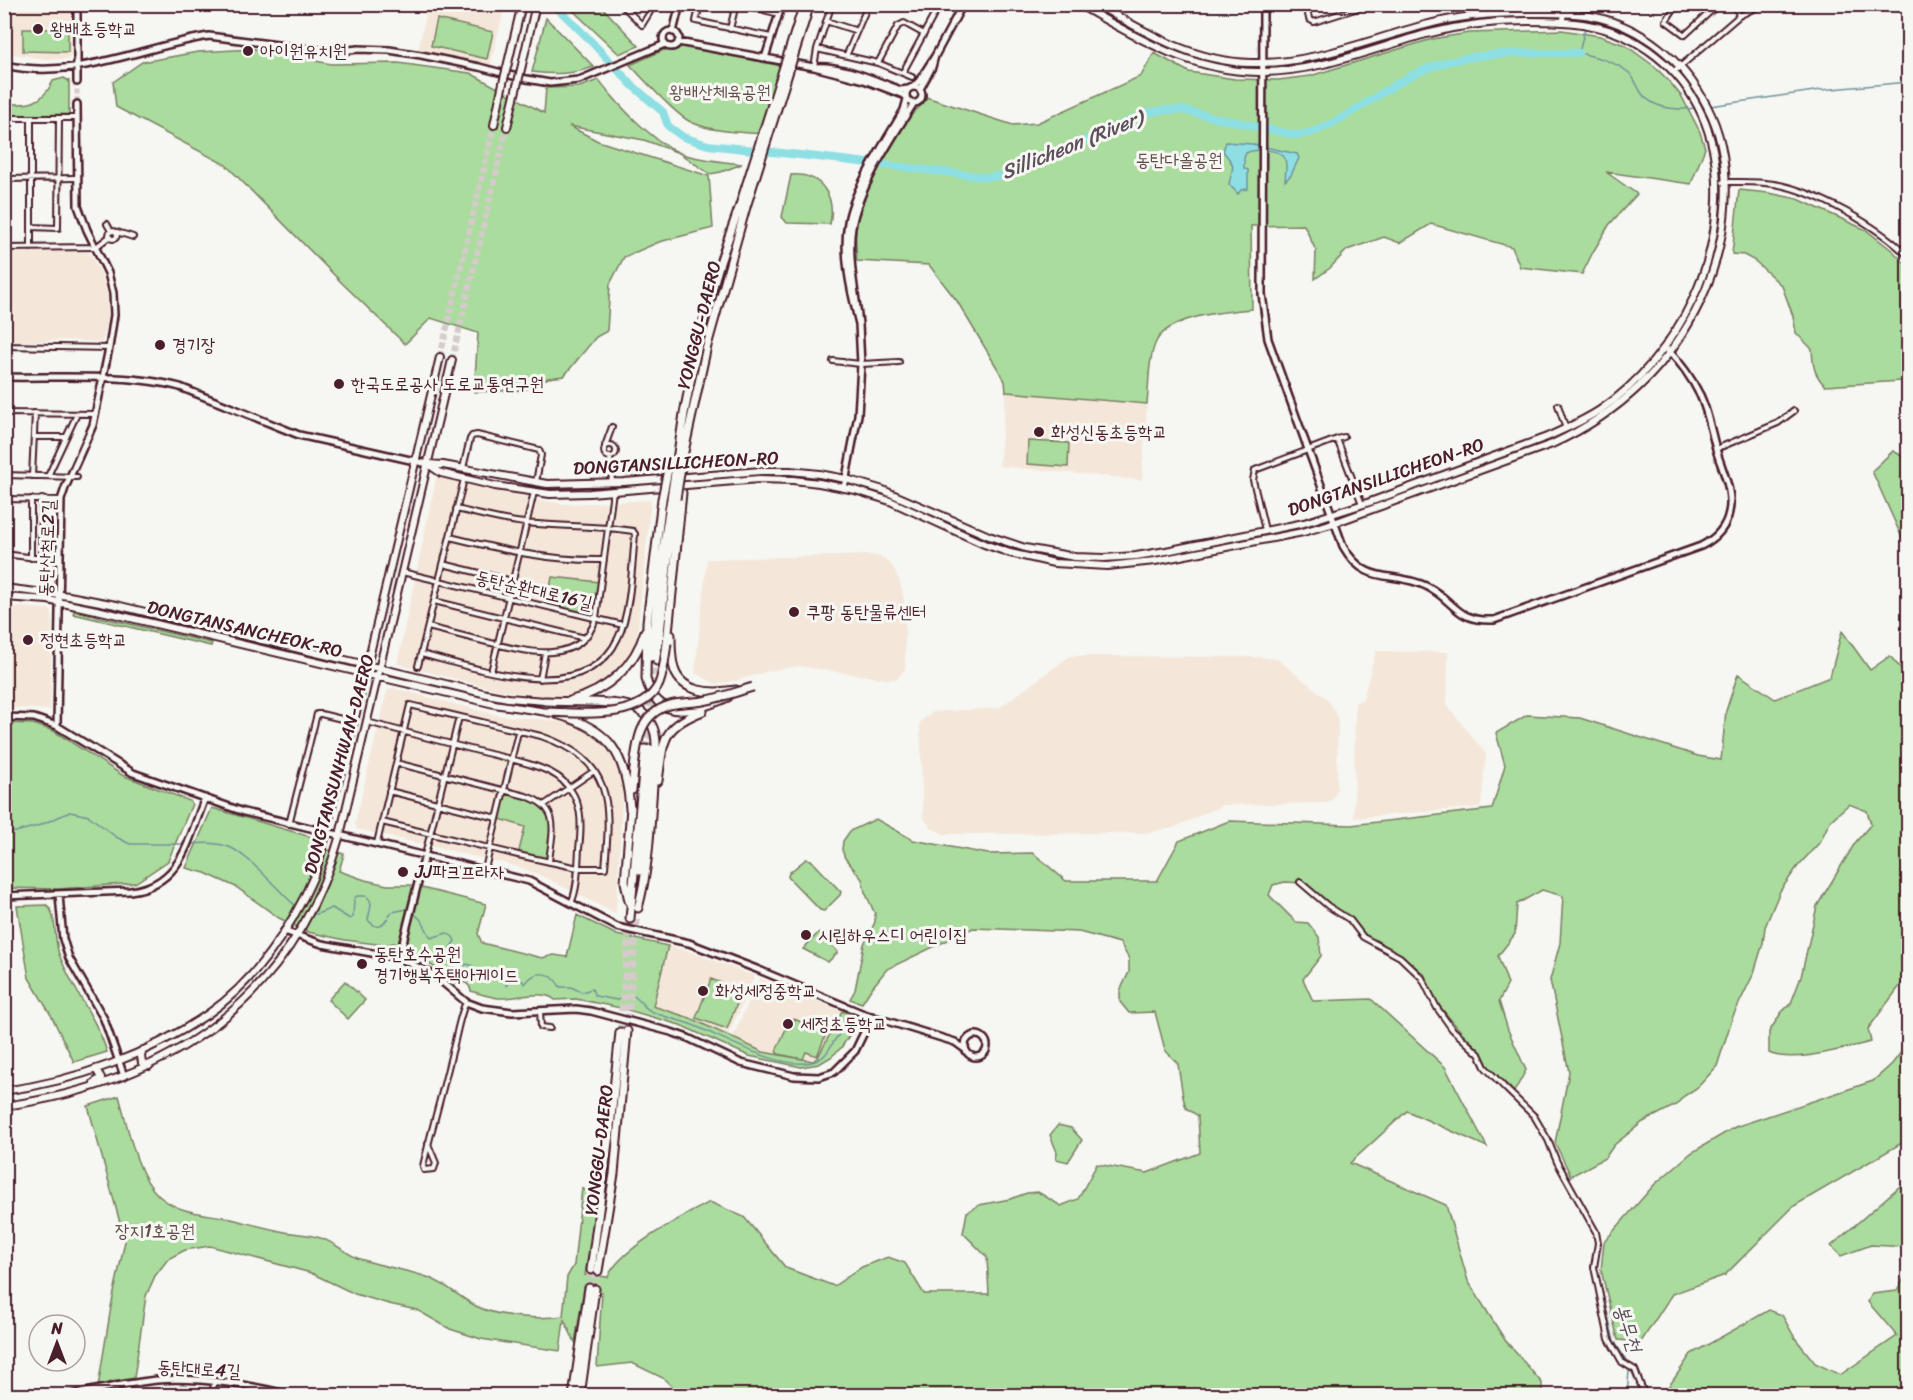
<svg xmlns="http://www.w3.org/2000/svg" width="1913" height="1400" font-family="Sriracha,'Poor Story',sans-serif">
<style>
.built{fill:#f4e7d9}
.green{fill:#aadc9d;stroke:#7a7e64;stroke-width:1.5}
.water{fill:#8ddfe4;stroke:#72929a;stroke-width:1.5}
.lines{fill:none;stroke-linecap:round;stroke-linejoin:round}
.stream{stroke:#72929a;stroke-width:1.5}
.river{stroke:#8ddfe4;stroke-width:8}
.tertiary-tunnel{stroke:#d4cbca;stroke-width:5;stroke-dasharray:5 2.5;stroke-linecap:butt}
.secondary-tunnel{stroke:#d4cbca;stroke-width:6;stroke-dasharray:6 3;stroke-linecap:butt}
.trunk-tunnel{stroke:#d4cbca;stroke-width:7;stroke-dasharray:7 3.5;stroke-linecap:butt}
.minor-casing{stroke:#4a1f2b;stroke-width:8}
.tertiary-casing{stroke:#4a1f2b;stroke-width:10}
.secondary-casing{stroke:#4a1f2b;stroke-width:10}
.trunk-casing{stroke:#4a1f2b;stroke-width:11}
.minor{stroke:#f6f6f2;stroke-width:4}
.tertiary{stroke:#f6f6f2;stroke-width:5}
.secondary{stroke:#f6f6f2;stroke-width:6}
.trunk{stroke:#f6f6f2;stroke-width:7}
.secondary-bridge-casing{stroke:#4a1f2b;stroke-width:10;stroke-linecap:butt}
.trunk-bridge-casing{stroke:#4a1f2b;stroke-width:11;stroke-linecap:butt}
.secondary-bridge{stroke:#f6f6f2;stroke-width:6}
.trunk-bridge{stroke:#f6f6f2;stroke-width:7}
.poi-dot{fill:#4a1f2b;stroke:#f6f6f2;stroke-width:2}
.labels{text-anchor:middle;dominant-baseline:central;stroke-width:6;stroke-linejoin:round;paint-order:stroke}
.poi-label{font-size:18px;fill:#4a1f2b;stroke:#f6f6f2;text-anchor:start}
.park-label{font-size:18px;fill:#624e48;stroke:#f6f6f2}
.street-label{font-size:18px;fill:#4a1f2b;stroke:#f6f6f2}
.water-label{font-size:20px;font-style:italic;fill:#5b4f59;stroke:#f6f6f2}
</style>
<rect width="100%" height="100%" fill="#f6f6f2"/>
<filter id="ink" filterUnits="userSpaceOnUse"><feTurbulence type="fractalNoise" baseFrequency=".0167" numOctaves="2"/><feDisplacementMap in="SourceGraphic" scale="12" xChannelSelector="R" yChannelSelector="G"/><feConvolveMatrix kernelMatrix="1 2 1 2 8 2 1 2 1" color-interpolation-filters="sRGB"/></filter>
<g filter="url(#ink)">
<path class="built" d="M4 5H71V55L67 59H46L5 53Z
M428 5H505L490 67 418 50Z
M5 252H89L101 273 107 291 108 318 102 342 66 340 5 342Z
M1006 392 1147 404 1142 480 999 466Z
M437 474 542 501 568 504 651 500 637 637 627 663 619 674 582 697H552L498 690 397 664Z
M872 555 884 558 893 567 899 580 903 594 905 612V669L897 679H887L798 666 768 671 739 680 716 684 695 673 707 559Z
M5 606 49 609 52 614 50 710 5 707Z
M1376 651 1448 652 1447 705 1486 754 1481 807 1354 818 1355 703 1363 699Z
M1070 656 1259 657 1277 659 1327 699 1334 709 1338 719 1337 791 1333 799 1327 803 1223 805 1173 828 1145 833 944 834 931 828 923 817 920 722 933 712 999 708Z
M393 688 497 715 566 722 577 725 594 735 608 747 621 768 623 785 616 914 546 878 519 867 357 829 355 823 387 691Z
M668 946 688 951 755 976 728 1035 690 1018 653 1006Z
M760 978 842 1011 818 1057 808 1061 763 1052 732 1038Z"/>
<path class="green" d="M567 5H600L639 46 619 54Z
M546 18 594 67C572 74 556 75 532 72Z
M437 19 493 32 487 59 431 46Z
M23 29H68V52L23 51Z
M1562 30 1600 36 1625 45 1654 66 1669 81 1682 97 1700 132 1705 148 1691 184 1606 172 1637 194 1609 225 1593 252 1582 274 1520 267 1512 247 1431 224 1400 243 1384 237 1347 250 1330 268 1315 279 1316 251 1304 225 1251 226 1252 309C1225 312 1172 315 1157 340 1148 356 1149 386 1147 404L1006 392 1005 381 957 301 929 265 857 261C856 246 854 230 859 214 869 181 891 149 909 118 914 109 923 108 926 97L1013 125 1037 123 1141 76 1154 53 1189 72 1235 79 1278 80 1310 76 1432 39 1469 33Z
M681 46 782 66 763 134C741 132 714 132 693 123 677 117 644 79 630 65L668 48Z
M254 49 331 64 398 63 470 73 544 113 546 88 579 87 599 80C618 105 656 146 686 155 704 160 723 162 742 164L721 172 710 174 679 153 644 140 569 126 598 141 709 176 713 228 659 242 624 257 610 284 607 331 596 337 564 376 548 378 525 390 474 392 478 333 431 318 405 344 343 284 226 165 116 107 113 82 142 62 198 52Z
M64 78 69 81V114L5 116 4 103C29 106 42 104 53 81Z
M791 175C821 173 836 196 830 224L787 223 782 217Z
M1739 190 1769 193 1798 199 1866 230 1893 251 1908 267V390L1901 381 1825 386C1813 373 1813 365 1812 349L1796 333 1793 316 1782 286 1755 261 1744 255 1732 254Z
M1028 441 1069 443 1068 467 1027 464Z
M1893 451 1908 459V551L1872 471Z
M552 577 600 582 597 602 584 600 582 614 547 605Z
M74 611 212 643 211 646 73 614Z
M1842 631 1870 670 1890 656 1908 677V975L1868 1029 1871 1042C1844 1048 1794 1064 1769 1053V1032L1781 1013 1791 1003 1801 977 1817 906 1855 843 1871 824 1867 811 1849 804 1830 821 1820 842 1798 866 1780 891 1765 927 1763 943 1754 973 1733 1016 1717 1066 1698 1087 1684 1096 1676 1105 1643 1122 1614 1145 1605 1158 1571 1176 1555 1143 1569 1072 1550 980 1560 943 1563 896 1542 890 1517 904 1515 934 1498 956 1508 984 1499 1001 1508 1030 1526 1070 1514 1092 1487 1065 1480 1051 1456 1026 1438 1004 1424 974 1406 959 1366 937 1351 920 1303 883 1285 882 1273 885 1269 895 1296 922 1308 923 1319 937 1321 956 1303 979 1313 1001 1371 999 1445 1067 1487 1147 1407 1111 1350 1163 1446 1205 1468 1281 1505 1340 1542 1383V1395H681L663 1378 632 1363 597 1367 602 1292 584 1288 575 1342 564 1320 560 1351 481 1339 450 1329 417 1310 389 1304 355 1294 311 1273 210 1246 185 1250 168 1259 155 1276 146 1296 134 1378 111 1382 98 1387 111 1307 125 1241 88 1106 119 1096C128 1127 136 1175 159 1196 179 1213 200 1213 223 1217 244 1222 264 1228 285 1232 296 1234 306 1234 317 1237 332 1240 343 1252 357 1258 379 1266 404 1269 427 1277 447 1284 460 1298 478 1307 499 1317 540 1320 563 1316L567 1277 574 1265 582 1188 598 1200 585 1275 608 1277C619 1249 683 1216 710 1202L744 1217 786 1268 834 1286 862 1267 888 1257 905 1263 924 1294H989L987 1257 963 1233 967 1212 979 1205 1010 1199 1027 1193 1038 1192 1061 1206 1078 1199 1097 1164 1147 1173 1200 1153 1198 1116 1186 1108 1183 1097 1178 1064 1165 1050 1155 1012 1129 1013 1120 1002V991L1129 972V959L1120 943 1079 932 973 928 887 969 871 989 862 1003 850 999 855 990 864 944 875 922V914L865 892 862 879 845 858 842 850 843 841 850 831 876 819 913 840 988 854 1033 853 1066 881H1157L1179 841 1229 821 1351 825 1492 809 1505 765 1496 733 1527 715 1580 718 1698 756 1721 760 1726 711 1738 674 1775 699 1830 677Z
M5 723 33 724 54 731 122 775 190 801 192 804 168 861 135 883 59 889 5 888Z
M504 791C558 805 553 810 549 862L518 855 525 827 497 818Z
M212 808 311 837 314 842 313 846 344 854 339 871 365 880 387 885H410L486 904 478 934 482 943 542 958 554 955 567 957 577 915 617 935 668 946 653 1006 690 1018 763 1052 813 1061 818 1057 842 1011 855 1016 858 1022 841 1048 831 1057 819 1064 801 1067 749 1056 680 1025 621 1008 576 999 555 1000C544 989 515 999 499 998 489 997 481 994 471 991 470 985 467 982 460 982L457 984 447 975 410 952 408 947 393 943 384 945 345 940 308 932 279 918 236 887 205 873 186 868Z
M806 859 811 860 841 892 840 895 824 911 820 910 788 877 789 873Z
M47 905C57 914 54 941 59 954 72 989 96 1017 107 1052L74 1062 51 1015 29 978 17 906Z
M819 932 838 952 828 962 803 949Z
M711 979 742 991 727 1029 696 1018Z
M345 981 365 1000 348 1019 328 1000Z
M794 1019 824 1031 826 1034 817 1056 806 1052 803 1059 778 1054 776 1051 790 1020Z
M1908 1043V1142L1905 1141 1794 1206 1725 1275 1672 1294 1641 1342 1618 1340 1601 1270 1604 1242 1654 1185 1691 1153 1735 1127 1873 1081 1892 1064Z
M1058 1125 1071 1128 1082 1140 1068 1162 1056 1159 1057 1152 1050 1135Z
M1908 1185V1247L1871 1245 1841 1256 1831 1246 1899 1187Z
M1908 1271V1395H1663L1691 1354 1769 1310 1782 1315 1795 1338 1815 1363 1840 1375 1897 1336 1868 1302 1872 1294 1897 1291Z"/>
<path class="water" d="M1226 142 1252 144 1297 154 1299 158 1291 175 1285 181C1285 174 1288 163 1284 157 1278 148 1254 149 1246 153L1244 158V168L1248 170V189L1241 190 1238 194 1229 184C1233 164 1237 169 1223 151Z"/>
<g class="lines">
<path class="stream" d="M1591 12 1593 4
M1585 28 1579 53C1596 57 1614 61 1628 72 1635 77 1637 88 1643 95 1656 110 1679 110 1696 108
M1710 106 1821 90 1908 82
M4 835 38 826 70 812 89 816 116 837 130 844H186
M190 844C203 843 216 842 229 847 249 855 279 892 297 907
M412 911 422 921 431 938 447 933 453 937 455 941 447 952 446 960 449 962 463 954 464 956 461 966 467 964 473 966C483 982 482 985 500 976L507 986 511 976 515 973 525 984C535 969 552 971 560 987H571L582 992 592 989 595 996 617 1000 634 996C641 1001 644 1008 651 1011 665 1018 681 1020 695 1026 724 1038 780 1070 812 1062 827 1059 829 1047 837 1037 841 1032 846 1029 849 1023
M309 913 317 914 332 908 350 919 353 917 354 899 357 896H366C375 902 369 911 368 920 380 934 385 922 392 912L408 909
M1597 1269 1614 1341 1626 1360 1629 1371 1627 1396"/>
<path class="river" d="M553 4 586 36 632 85 663 112 668 126 683 137 708 145 809 156 986 177 1000 176 1014 171 1147 113 1163 110H1182L1295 135C1330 135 1386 85 1421 71 1471 50 1526 53 1579 53"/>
<path class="tertiary-tunnel" d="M77 82V104"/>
<path class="secondary-tunnel" d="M440 357 494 125
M452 360 507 127"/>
<path class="trunk-tunnel" d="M645 749 651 661
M650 749 657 661
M627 1031 637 919
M620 1032 630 919
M589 1288 591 1270
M595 1289 598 1271"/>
<defs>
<path id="minor" d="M621 4 642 25 655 4
M700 4 696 21 771 37
M740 4 779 14
M1306 4 1309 19 1314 22 1371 4
M1677 4 1666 21 1685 35 1711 11 1720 4
M1735 4 1739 16
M826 21 857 31
M1562 22 1567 4
M730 29 736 4
M817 49 878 63 912 77
M847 54 865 12V8L862 4
M878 63 898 26 904 23 924 34
M814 67 817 49 832 4
M903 72 940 4
M1674 72 1739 16 1764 4
M4 118H77
M4 179 77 178
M1723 182C1740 182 1757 181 1774 184 1816 191 1878 226 1908 256
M107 224 111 231
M31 227 58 228 59 118
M109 235a4 4 0 1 1 8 0a4 4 0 1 1-8 0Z
M117 232 133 237
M4 248 96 247 109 237
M31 248V118
M4 346 109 348
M833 361 861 364 899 362
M1558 405 1566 429
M4 413 95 414
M34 437H66
M1337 439 1344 437
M604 451a6 6 0 1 1 12 0a6 6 0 1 1-12 0Z
M605 446 612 427
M1716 449 1778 423 1794 411
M610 457 612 482
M463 468 470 439 472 436 477 435 539 450 541 455 536 482
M4 475 77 477
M32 476 35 413
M48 476 77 414
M4 499 61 500
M31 499V558
M1265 530 1253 480 1255 470 1337 439 1362 504
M450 537C503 550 549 561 604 560
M4 554 60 561
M41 559 42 499
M443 564 512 581
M402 572 623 625
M434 601 585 638
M428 627C447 632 467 637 487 642 523 651 581 668 596 618L613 491
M421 654C477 668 586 709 618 638 631 612 632 564 635 534L633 531C598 525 562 527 525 523 502 521 479 514 456 509
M418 666 464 479
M491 672 534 492
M540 679 545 653
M367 722C404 732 441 741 478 751 500 757 548 765 563 781 583 800 582 823 579 849 578 864 578 890 571 903
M396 763 526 796C562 808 552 831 549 862
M389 791 497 818
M544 805 594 771
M289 824 317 714H321L354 722
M377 843 410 705 541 736C613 761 611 801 605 868H578L518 855 382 822
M425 855 459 717
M485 869 518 732
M1300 882 1328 906 1350 920 1363 937 1400 957 1422 978 1437 1008 1452 1029 1479 1054 1485 1067 1504 1087 1534 1116 1548 1140 1557 1162 1596 1232 1598 1243 1594 1267 1609 1339 1622 1362 1635 1370 1645 1396
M540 1011 541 1027 550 1028
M428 1144 436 1163 434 1169 424 1170 423 1166C432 1128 443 1090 452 1052 457 1035 459 1017 466 1002
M212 1396 214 1383"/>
<path id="tertiary" d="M1263 4 1262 294 1268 339 1343 546C1366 587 1392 570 1426 586 1455 600 1455 622 1494 620L1701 546C1715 539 1726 528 1729 512 1734 491 1721 468 1716 449 1711 431 1708 412 1700 395 1692 379 1681 363 1668 350
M663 39a8 8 0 1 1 16 0a8 8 0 1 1-16 0Z
M673 32 680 4
M678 42 814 67
M935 56 963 4
M765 58 782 4
M4 65C76 81 140 47 209 36L332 52 358 49 389 50 421 55 479 67 521 78 550 83 579 80 665 44
M77 82V4
M913 87 919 81 935 56 932 67 920 89 921 92
M906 95a8 8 0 1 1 16 0a8 8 0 1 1-16 0Z
M906 96 864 80 814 67C841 64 876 81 901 90L908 89
M907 99 904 110C887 139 853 190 848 222 842 255 851 292 859 324 856 295 849 265 851 236 853 195 892 138 914 103
M4 377C58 378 129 373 180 387L299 435 428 464
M844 488 858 415 861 364 859 324
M4 717 34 718 57 726 133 773 244 812 529 881 617 927 689 943 759 970 864 1014 955 1042 966 1050
M57 726 61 500 65 488 93 425 109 348 114 315 113 293 108 273 87 230 78 206 77 104
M59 895 63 939 69 958 104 1019 124 1076
M4 896 130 891C182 885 188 840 205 798
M284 931 322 944 399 958 434 975 466 1002 482 1008 512 1012 576 1009 591 1011 671 1032 688 1038 741 1063 794 1076 819 1077 834 1072 855 1051 872 1016
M399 958 425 855
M965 1046a11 11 0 1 1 22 0a11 11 0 1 1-22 0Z
M66 1396C96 1390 126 1383 157 1380 199 1377 254 1385 294 1396"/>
<path id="secondary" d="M508 63 522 4
M522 65 536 4
M494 125 503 83
M507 127 517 86
M428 464 441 473 495 486 550 494 590 493 759 479 793 480 819 483 855 490 890 501 984 544 1010 553 1054 563 1107 566 1155 561 1303 532 1334 523 1552 444C1618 414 1670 366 1701 300 1728 242 1737 164 1707 106 1684 61 1642 26 1591 16 1570 12 1548 13 1527 13 1492 13 1458 16 1425 25 1368 40 1310 65 1251 63 1193 62 1145 32 1096 4
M429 464 443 465 547 484 624 482 761 471H790L819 474 846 479 883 490 989 536 1025 548 1075 557 1104 558 1136 556 1166 551 1304 523 1370 502 1547 437C1565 429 1583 421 1600 410 1639 384 1673 342 1693 299 1719 244 1727 171 1702 115 1681 68 1638 34 1588 25 1568 21 1548 21 1528 21 1494 21 1460 25 1426 34 1372 49 1315 73 1258 72 1190 71 1135 37 1078 4
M4 588 69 596 116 605 487 694 508 698 545 701
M4 597 48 600 101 611 494 704 547 712
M143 1050 141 1056 142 1063 149 1066
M94 1083 101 1078 96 1069
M4 1091C76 1081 148 1055 208 1014 254 982 291 929 313 878 323 854 327 828 333 802 345 757 357 712 367 666 391 563 416 460 440 357
M4 1106C169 1083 294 1000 340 835L452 360"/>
<path id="trunk" d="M677 460C685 399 698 338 715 279 722 254 732 229 740 205
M682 461 707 346 746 207
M662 499 647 622 646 679C658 724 697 711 728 697
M671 635C671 645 671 655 673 664 678 694 712 694 736 690
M667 643 682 493
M651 657 659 576 671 498
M657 661 667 567 676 499
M572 700C607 691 635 666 645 631
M545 701C565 702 623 700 637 709 646 714 653 724 655 734 658 750 655 769 653 785 650 826 649 869 638 908
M556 714C611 729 626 754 630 809
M658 781C664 740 661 727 703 711
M632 790 634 769
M641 871 650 749
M629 901 625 882 631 808
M630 919 645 749
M591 1270 610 1127 620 1032
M598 1271 614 1174 627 1031
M573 1396 589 1288
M580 1396 595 1289"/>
</defs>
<use href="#minor" class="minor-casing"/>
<use href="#tertiary" class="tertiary-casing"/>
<use href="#secondary" class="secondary-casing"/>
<use href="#trunk" class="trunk-casing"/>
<use href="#minor" class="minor"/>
<use href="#tertiary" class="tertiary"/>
<use href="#secondary" class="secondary"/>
<use href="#trunk" class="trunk"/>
<defs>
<path id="secondary-bridge" d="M503 83 508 63
M517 86 522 65"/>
<path id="trunk-bridge" d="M740 205 804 4
M746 207 810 4
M671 498 677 460
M662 499 670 459
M676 499 682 461
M547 712C581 713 641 721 659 684 664 671 665 656 667 643
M634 769C637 742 639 714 670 705 681 702 692 703 703 701 720 698 736 692 753 687"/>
</defs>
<use href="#secondary-bridge" class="secondary-bridge-casing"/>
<use href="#trunk-bridge" class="trunk-bridge-casing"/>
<use href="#secondary-bridge" class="secondary-bridge"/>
<use href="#trunk-bridge" class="trunk-bridge"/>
</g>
</g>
<g class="poi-dot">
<circle cx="38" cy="29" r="6"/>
<circle cx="248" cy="51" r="6"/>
<circle cx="160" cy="345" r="6"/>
<circle cx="339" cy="384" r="6"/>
<circle cx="1039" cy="432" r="6"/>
<circle cx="794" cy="612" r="6"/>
<circle cx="28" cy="640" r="6"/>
<circle cx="403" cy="872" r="6"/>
<circle cx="806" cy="935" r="6"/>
<circle cx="362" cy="964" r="6"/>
<circle cx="703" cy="991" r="6"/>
<circle cx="788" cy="1024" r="6"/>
</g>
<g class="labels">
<g class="poi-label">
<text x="50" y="29">왕배초등학교</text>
<text x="260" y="51">아이원유치원</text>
<text x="172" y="345">경기장</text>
<text x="351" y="384">한국도로공사 도로교통연구원</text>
<text x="1051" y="432">화성신동초등학교</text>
<text x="806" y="612">쿠팡 동탄물류센터</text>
<text x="40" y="640">정현초등학교</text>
<text x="415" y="872">JJ파크프라자</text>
<text x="818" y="935">시립하우스디 어린이집</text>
<text x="374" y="954">동탄호수공원<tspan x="374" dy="21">경기행복주택아케이드</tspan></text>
<text x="715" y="991">화성세정중학교</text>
<text x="800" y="1024">세정초등학교</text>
</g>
<g class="park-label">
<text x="720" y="92">왕배산체육공원</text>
<text x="1179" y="160">동탄다올공원</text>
<text x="155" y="1231">장지1호공원</text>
</g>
<g class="street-label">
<text transform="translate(699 325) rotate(-76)">YONGGU-DAERO</text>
<text transform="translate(676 463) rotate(-3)">DONGTANSILLICHEON-RO</text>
<text transform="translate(1386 477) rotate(-19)">DONGTANSILLICHEON-RO</text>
<text transform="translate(47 548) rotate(-88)">동탄산척로2길</text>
<text transform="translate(534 590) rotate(13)">동탄순환대로16길</text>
<text transform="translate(245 629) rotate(13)">DONGTANSANCHEOK-RO</text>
<text transform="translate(339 764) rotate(-75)">DONGTANSUNHWAN-DAERO</text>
<text transform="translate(599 1150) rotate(-83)">YONGGU-DAERO</text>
<text transform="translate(199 1369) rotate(3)">동탄대로4길</text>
</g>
<g class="water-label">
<text transform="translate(1072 145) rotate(-22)">Sillicheon (River)</text>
<text transform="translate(1628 1328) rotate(72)">봉무천</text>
</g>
</g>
<rect width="1913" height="1400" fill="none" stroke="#f6f6f2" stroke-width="24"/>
<rect x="12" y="12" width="1889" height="1376" fill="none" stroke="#4a1f2b" stroke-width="2" filter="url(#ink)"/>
<g transform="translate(57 1343)"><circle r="28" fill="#f6f6f2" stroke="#b1a0a2" stroke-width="1.5"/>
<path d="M0-4.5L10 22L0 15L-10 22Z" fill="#4a1f2b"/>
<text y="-9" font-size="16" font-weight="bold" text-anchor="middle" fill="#4a1f2b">N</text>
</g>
</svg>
